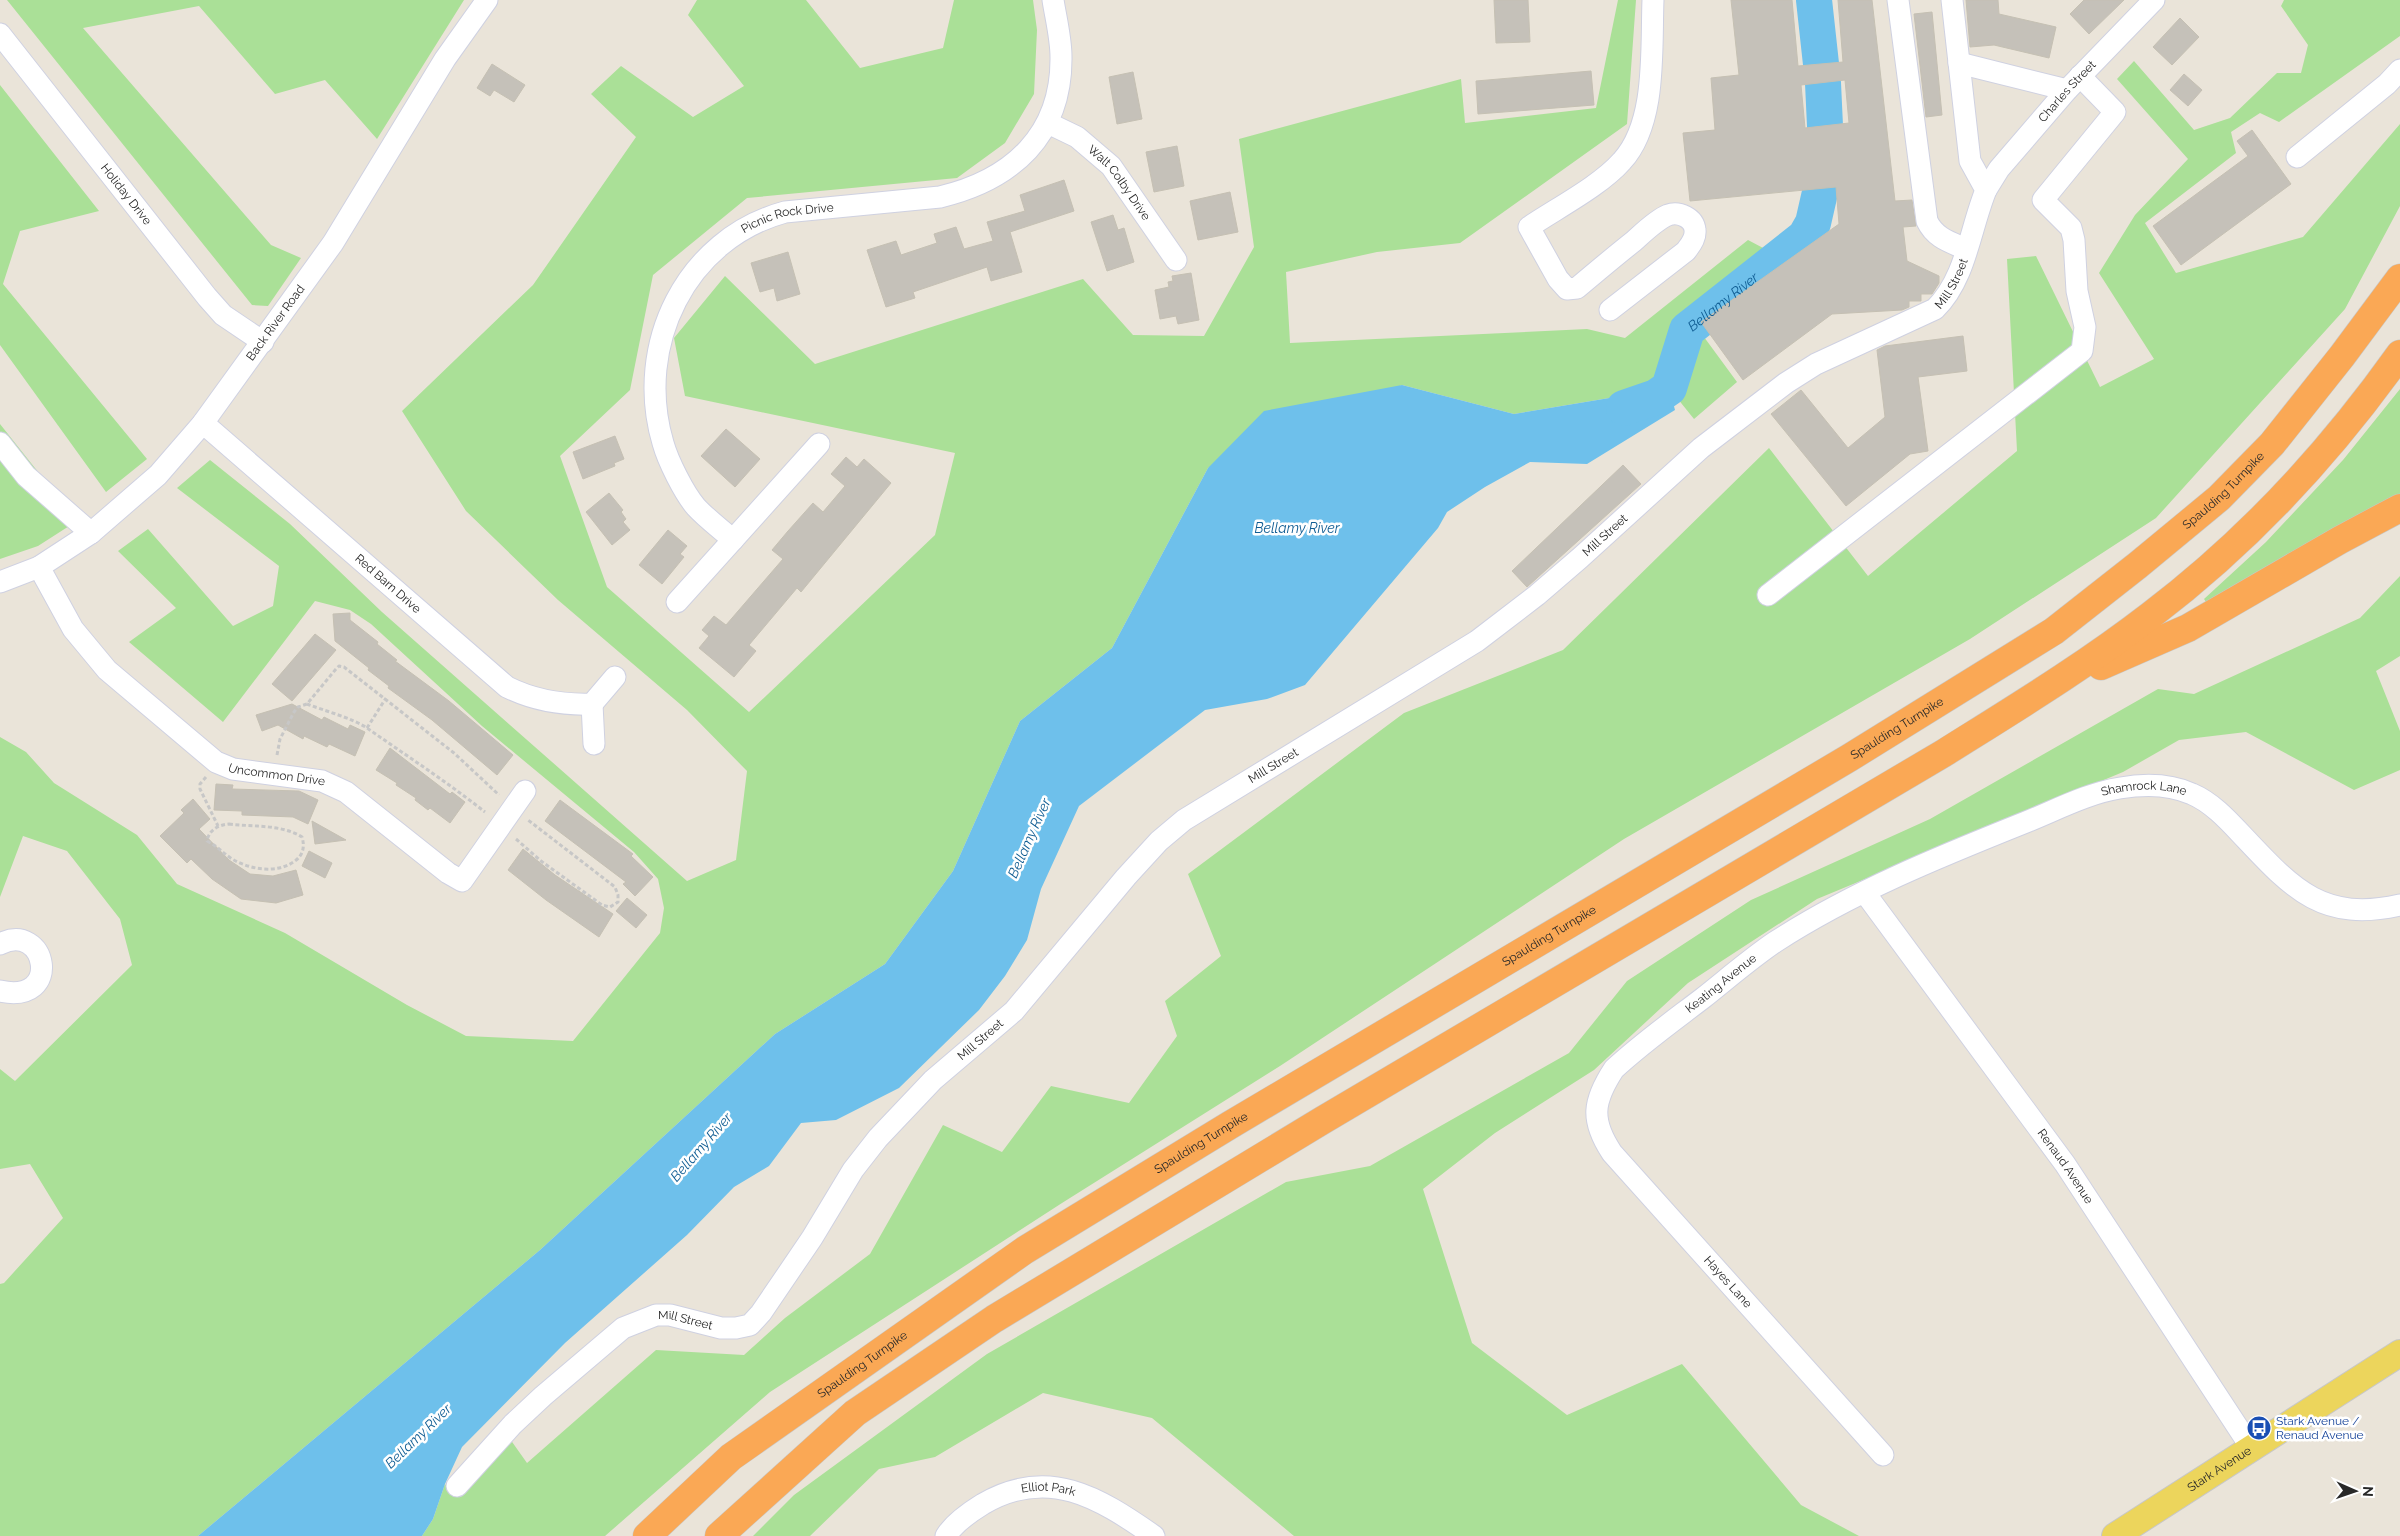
<svg xmlns="http://www.w3.org/2000/svg" width="2400" height="1536" font-family="Raleway,sans-serif">
<style>
.green{fill:#aae097}
.water{fill:#6ec0eb}
.lines{fill:none;stroke-linecap:round;stroke-linejoin:round}
.river{stroke:#6ec0eb;stroke-width:36}
.building{fill:#c5c1b9;stroke:#c5c0b3;fill-rule:evenodd}
.minor-casing{stroke:#cfd1e1;stroke-width:23}
.major-casing{stroke:#c7c7c7;stroke-width:28}
.highway-casing{stroke:#c7c7c7;stroke-width:29}
.path{stroke:#c7c7c7;stroke-width:3;stroke-dasharray:4 2.5;stroke-linecap:butt}
.minor{stroke:#fff;stroke-width:21}
.major{stroke:#ecd55c;stroke-width:26}
.highway{stroke:#faa855;stroke-width:28}
.labels{text-anchor:middle;dominant-baseline:central;stroke-width:5;stroke-linejoin:round;paint-order:stroke}
.street-label{font-size:12px;fill:#282828;stroke:#fff}
.transit-label{font-size:12px;fill:#164399;stroke:#fff;text-anchor:start}
.water-label{font-size:14px;font-style:italic;fill:#105d93;stroke:#fff}
</style>
<rect width="100%" height="100%" fill="#eae4d9"/>
<path class="green" d="M7 0H464L377 139 325 80 275 94 199 6 83 28 271 245 301 258 268 306 252 305Z
M697 0H806L860 68 943 48 954 0H1033L1037 30 1034 94 1005 143 957 178 747 198 653 275 630 390 560 456 607 587 749 712 935 535 955 453 685 396 674 338 725 276 815 364 1083 279 1133 335 1204 336 1254 247 1239 139 1461 79 1465 123 1596 108 1618 0H1636L1627 124 1460 243 1377 252 1286 272 1290 343 1587 329 1625 338 1748 240 1782 258 1693 322 1737 382 1694 419 1669 388 1514 414 1402 385 1208 468 1112 648 1020 721 953 871 885 964 775 1034 540 1250 198 1536H0V1284L4 1283 63 1218 30 1164 0 1169V1069L15 1081 132 965 120 919 67 851 23 836 0 897V737L26 752 54 783 137 835 177 884 285 933 407 1005 466 1036 573 1041 660 933 664 908 658 879 634 852 482 726 371 624 350 610 315 601 223 722 129 642 176 608 118 551 148 529 233 626 273 606 279 566 177 488 210 460 290 524 382 612 687 881 736 860 747 771 687 710 558 600 466 511 402 411 533 285 636 137 591 94 621 66 693 117 744 86 688 15Z
M2284 0H2400V36L2279 122 2260 113 2231 132 2236 153 2145 223 2176 273 2303 237 2400 124V206L2345 309 2156 518 1970 639 1624 839 1280 1066 1062 1203 770 1392 605 1536H422L433 1519 445 1484 454 1496 510 1439 527 1463 656 1350 744 1355 785 1318 870 1254 943 1125 1002 1152 1051 1086 1129 1103 1177 1036 1165 1001 1221 956 1188 874 1404 713 1563 650 1769 448 1868 576 2017 451 2007 259 2036 256 2100 387 2154 359 2099 273 2135 215 2188 159 2117 79 2134 61 2194 130 2230 118 2277 73H2301L2308 45 2281 6Z
M0 85 99 211 20 231 3 284 147 459 106 492 0 345Z
M2400 389V495L2209 606 2204 599 2266 542 2343 460Z
M0 424 77 521 38 546 0 559Z
M2400 576V656L2376 671 2400 731V770L2354 790 2246 732 2179 740 2123 772 1817 899 1688 983 1594 1070 1495 1133 1423 1189 1472 1343 1567 1415 1682 1364 1801 1505 1859 1536H1294L1152 1418 1043 1393 935 1457 879 1469 810 1536H753L794 1495 987 1354 1286 1182 1370 1166 1569 1053 1627 981 1751 900 1930 819 2158 689 2194 694 2360 618Z"/>
<path class="water" d="M1402 385 1514 414 1669 388 1675 410 1587 464 1530 462 1485 487 1447 512 1438 528 1305 685 1267 699 1205 710 1079 806 1041 889 1027 940 1005 976 979 1010 899 1088 836 1120 801 1123 769 1166 734 1187 687 1235 565 1343 462 1447 445 1484 433 1519 422 1536H198L540 1250 775 1034 885 964 953 871 1020 721 1112 648 1208 468 1264 411Z"/>
<g class="lines">
<g class="river">
<path d="M1814 0 1821 64"/>
<path d="M1823 83 1825 126"/>
<path id="s1" d="M1624 408 1656 397 1669 388 1687 330 1805 237 1813 223 1821 188"/>
</g>
</g>
<path class="building" d="M1494 0H1528L1530 42 1496 43Z
M1731 0H1792L1798 66 1843 62 1838 0H1872L1895 201 1912 200 1916 226 1903 227 1907 261 1939 276V283L1932 294H1921V301H1909V307L1902 310 1832 314 1743 380 1701 322 1839 224 1836 187 1690 201 1683 133 1715 130 1711 78 1739 75ZM1845 80 1849 123 1805 128 1801 85Z
M1966 0H1998L1999 14 2056 27 2049 58 1994 45 1970 47Z
M2084 0H2124L2089 34 2070 14Z
M1932 12 1942 115 1926 117 1914 14Z
M2180 18 2199 37 2172 65 2153 47Z
M492 64 525 85 514 102 494 90 490 96 477 88Z
M1591 71 1594 105 1478 114 1476 81Z
M1133 72 1142 119 1117 124 1109 77Z
M2184 74 2202 90 2188 106 2170 90Z
M2252 130 2291 184 2181 265 2153 226 2248 156 2237 141Z
M1177 146 1184 186 1154 192 1146 152Z
M1064 180 1074 211 1010 232 1022 272 991 281 987 267 913 292 915 298 886 307 867 250 896 241 901 255 937 243 934 234 956 227 964 249 993 241 987 222 1025 211 1020 195Z
M1230 192 1238 232 1198 240 1190 201Z
M1113 215 1118 230 1124 228 1134 262 1107 271 1091 222Z
M788 252 800 294 777 301 774 288 760 292 751 263Z
M1191 273 1199 320 1178 324 1176 316 1160 319 1155 290 1169 287 1168 282 1173 281 1172 276Z
M1963 336 1967 371 1918 377 1928 451 1910 454 1846 506 1771 414 1801 390 1848 448 1885 417 1877 350 1885 346Z
M726 429 760 459 735 487 701 456Z
M615 436 624 459 614 463 615 466 583 479 573 452Z
M846 457 857 467 864 459 891 483 801 592 797 588 749 645 756 651 734 677 699 648 709 636 702 630 714 616 726 625 783 559 772 550 788 531 813 503 823 512 845 486 831 474Z
M1623 465 1641 484 1527 587 1512 571Z
M609 493 623 510 621 512 626 519 623 522 630 530 612 545 586 512Z
M668 530 687 546 680 554 684 557 662 584 639 565Z
M350 613V620L378 642 377 644 397 660 395 661 449 701 513 755 497 775 432 720 388 688 389 686 368 670 369 668 335 641 333 614Z
M315 634 336 650 292 701 272 684Z
M292 704 322 720 324 717 348 729 350 725 365 732 355 756 329 744 327 747 304 736 303 739 278 725 262 731 256 715Z
M390 748 450 794 452 792 465 802 450 823 430 808 428 810 415 800 416 798 396 785 397 783 376 770Z
M216 784 233 785 232 789 299 791 318 800 308 824 293 817 242 815V811L214 810Z
M193 799 210 819 199 829 229 860 250 874 273 876 296 870 303 895 276 903 241 899 212 879 191 859 187 863 160 836 184 813 181 810Z
M560 800 633 854 631 856 653 877 635 896 623 884 626 882 545 821Z
M312 821 346 840 315 844Z
M523 849 555 875 613 914 599 937 546 900 508 870Z
M309 851 332 863 325 878 302 866Z
M627 898 647 915 636 928 616 911Z"/>
<g class="lines">
<defs>
<g id="minor">
<path d="M1898 0 1927 221C1935 238 1950 242 1966 249"/>
<path id="s2" d="M0 34 207 297 223 315 263 342"/>
<path d="M1959 63 2067 90"/>
<path id="s3" d="M1048 123 1077 137 1111 166 1176 260"/>
<path d="M2297 157 2387 84 2400 70"/>
<path id="s4" d="M1986 190 1999 169 2067 90 2154 0"/>
<path d="M1610 310 1686 251C1690 245 1696 239 1695 230 1694 218 1679 211 1668 215 1656 220 1644 232 1634 241 1615 256 1596 272 1577 288L1567 289 1558 279 1529 227C1557 208 1600 186 1622 161 1657 123 1651 49 1653 0"/>
<path id="s5" d="M203 423 507 687C533 700 563 705 592 704L615 677"/>
<path d="M0 443 26 476 91 533"/>
<path id="s6" d="M733 540C721 529 707 519 696 507 684 493 668 461 663 443 634 345 686 239 785 212L940 197C1012 180 1062 135 1061 57 1061 38 1056 19 1053 0"/>
<path id="s7" d="M39 567 73 629 107 670 216 762 233 769 322 781 346 792 448 873 462 881 525 791"/>
<path id="s8" d="M0 582 39 567 91 533 158 475 203 423 333 243 445 59 487 0"/>
<path d="M1768 595 2082 351 2085 327 2077 291 2074 240 2071 228 2043 200 2115 112 2080 76"/>
<path d="M677 602 819 444"/>
<path d="M592 704 594 744"/>
<path id="s9" d="M1865 893 2065 1164 2252 1449"/>
<path d="M0 944C46 920 64 1005 0 991"/>
<path id="s10" d="M1883 1455 1612 1153C1590 1120 1593 1101 1614 1069 1642 1043 1673 1021 1703 998 1727 979 1750 959 1775 942 1852 892 1941 856 2026 822 2056 810 2088 793 2120 788 2143 784 2170 784 2192 794 2211 802 2227 819 2241 834 2291 887 2321 923 2400 905"/>
<path id="s11" d="M457 1486 513 1424 543 1396 623 1328 656 1315H670L721 1328H736L750 1325 761 1313 812 1238 853 1170 878 1138 933 1080 1014 1011 1126 877 1159 841 1184 820 1477 641 1537 595 1580 558 1701 448 1786 383 1816 364 1935 309C1966 279 1970 229 1986 190L1970 161 1952 0"/>
<path id="s12" d="M946 1536C954 1523 970 1512 983 1504 1048 1466 1098 1497 1154 1536"/>
</g>
<g id="major">
<path id="s13" d="M2115 1536 2400 1353"/>
</g>
<g id="highway">
<path d="M2101 666 2188 628 2340 540 2400 508"/>
<path id="s14" d="M647 1536 731 1457 1025 1250 1230 1125 1849 758 2054 631 2138 565 2219 498 2272 444 2342 356 2400 278"/>
<path d="M719 1536 855 1413 994 1319 1323 1120 1944 753C2014 709 2085 666 2151 615 2246 543 2331 451 2400 354"/>
</g>
</defs>
<use href="#minor" class="minor-casing"/>
<use href="#major" class="major-casing"/>
<use href="#highway" class="highway-casing"/>
<path class="path" d="M307 704C325 711 352 718 367 728 407 756 447 782 485 812
M367 728 386 698
M277 755 280 739 294 712 298 707 307 704 336 669 339 666 344 667 454 753 499 795
M206 777 200 784V789L218 826
M229 824C253 827 281 824 302 837 305 847 303 855 295 861 277 874 251 870 232 859 223 853 217 846 207 841 209 830 218 825 229 824Z
M516 839 541 861 602 905 610 907 618 902V895L615 887 528 820"/>
<use href="#minor" class="minor"/>
<use href="#major" class="major"/>
<use href="#highway" class="highway"/>
</g>
<defs>
<symbol id="bus-disc" viewBox="-11 -11 22 22"><circle r="9.5" fill="#1a4fb4" stroke="#fff"/><path d="M-5-6H5V4H4V6H2V4H-2V6H-4V4H-5ZM-3.5-4V0h7V-4ZM-3.5 1.2v1.5H-2V1.2ZM2 1.2v1.5H3.5V1.2Z" fill="#fff"/></symbol>
</defs>
<g fill-rule="evenodd">
<use href="#bus-disc" x="2245" y="1414" width="28" height="28"/>
</g>
<g class="labels">
<g class="street-label">
<text stroke="none"><textPath href="#s4" startOffset="128">Charles Street</textPath></text>
<text stroke="none"><textPath href="#s3" startOffset="95">Walt Colby Drive</textPath></text>
<text stroke="none"><textPath href="#s2" startOffset="204">Holiday Drive</textPath></text>
<text stroke="none"><textPath href="#s6" startOffset="414">Picnic Rock Drive</textPath></text>
<text stroke="none"><textPath href="#s11" startOffset="1974">Mill Street</textPath></text>
<text stroke="none"><textPath href="#s8" startOffset="385">Back River Road</textPath></text>
<text stroke="none"><textPath href="#s14" startOffset="1896">Spaulding Turnpike</textPath></text>
<text stroke="none"><textPath href="#s11" startOffset="1540">Mill Street</textPath></text>
<text stroke="none"><textPath href="#s5" startOffset="245">Red Barn Drive</textPath></text>
<text stroke="none"><textPath href="#s14" startOffset="1491">Spaulding Turnpike</textPath></text>
<text stroke="none"><textPath href="#s11" startOffset="1135">Mill Street</textPath></text>
<text stroke="none"><textPath href="#s7" startOffset="329">Uncommon Drive</textPath></text>
<text stroke="none"><textPath href="#s10" startOffset="1105">Shamrock Lane</textPath></text>
<text stroke="none"><textPath href="#s14" startOffset="1086">Spaulding Turnpike</textPath></text>
<text stroke="none"><textPath href="#s10" startOffset="634">Keating Avenue</textPath></text>
<text stroke="none"><textPath href="#s11" startOffset="730">Mill Street</textPath></text>
<text stroke="none"><textPath href="#s14" startOffset="681">Spaulding Turnpike</textPath></text>
<text stroke="none"><textPath href="#s9" startOffset="339">Renaud Avenue</textPath></text>
<text transform="translate(1728 1282) rotate(48)">Hayes Lane</text>
<text stroke="none"><textPath href="#s11" startOffset="295">Mill Street</textPath></text>
<text stroke="none"><textPath href="#s14" startOffset="276">Spaulding Turnpike</textPath></text>
<text stroke="none"><textPath href="#s13" startOffset="124">Stark Avenue</textPath></text>
<text stroke="none"><textPath href="#s12" startOffset="118">Elliot Park</textPath></text>
</g>
<g class="transit-label">
<text x="2276" y="1421">Stark Avenue /<tspan x="2276" dy="14">Renaud Avenue</tspan></text>
</g>
<g class="water-label">
<text stroke="none"><textPath href="#s1" startOffset="156">Bellamy River</textPath></text>
<text x="1297" y="528">Bellamy River</text>
<text transform="translate(1029 838) rotate(-66)">Bellamy River</text>
<text transform="translate(701 1147) rotate(-49)">Bellamy River</text>
<text transform="translate(418 1436) rotate(-44)">Bellamy River</text>
</g>
</g>
<g transform="translate(2355 1491) rotate(92)" stroke="#ffffff" stroke-width="4" paint-order="stroke">
<path d="M0-4L9 19L0 12L-9 19Z" fill="#282828"/>
<text y="-8" font-size="14" font-weight="bold" text-anchor="middle" fill="#282828">N</text>
</g>
</svg>
